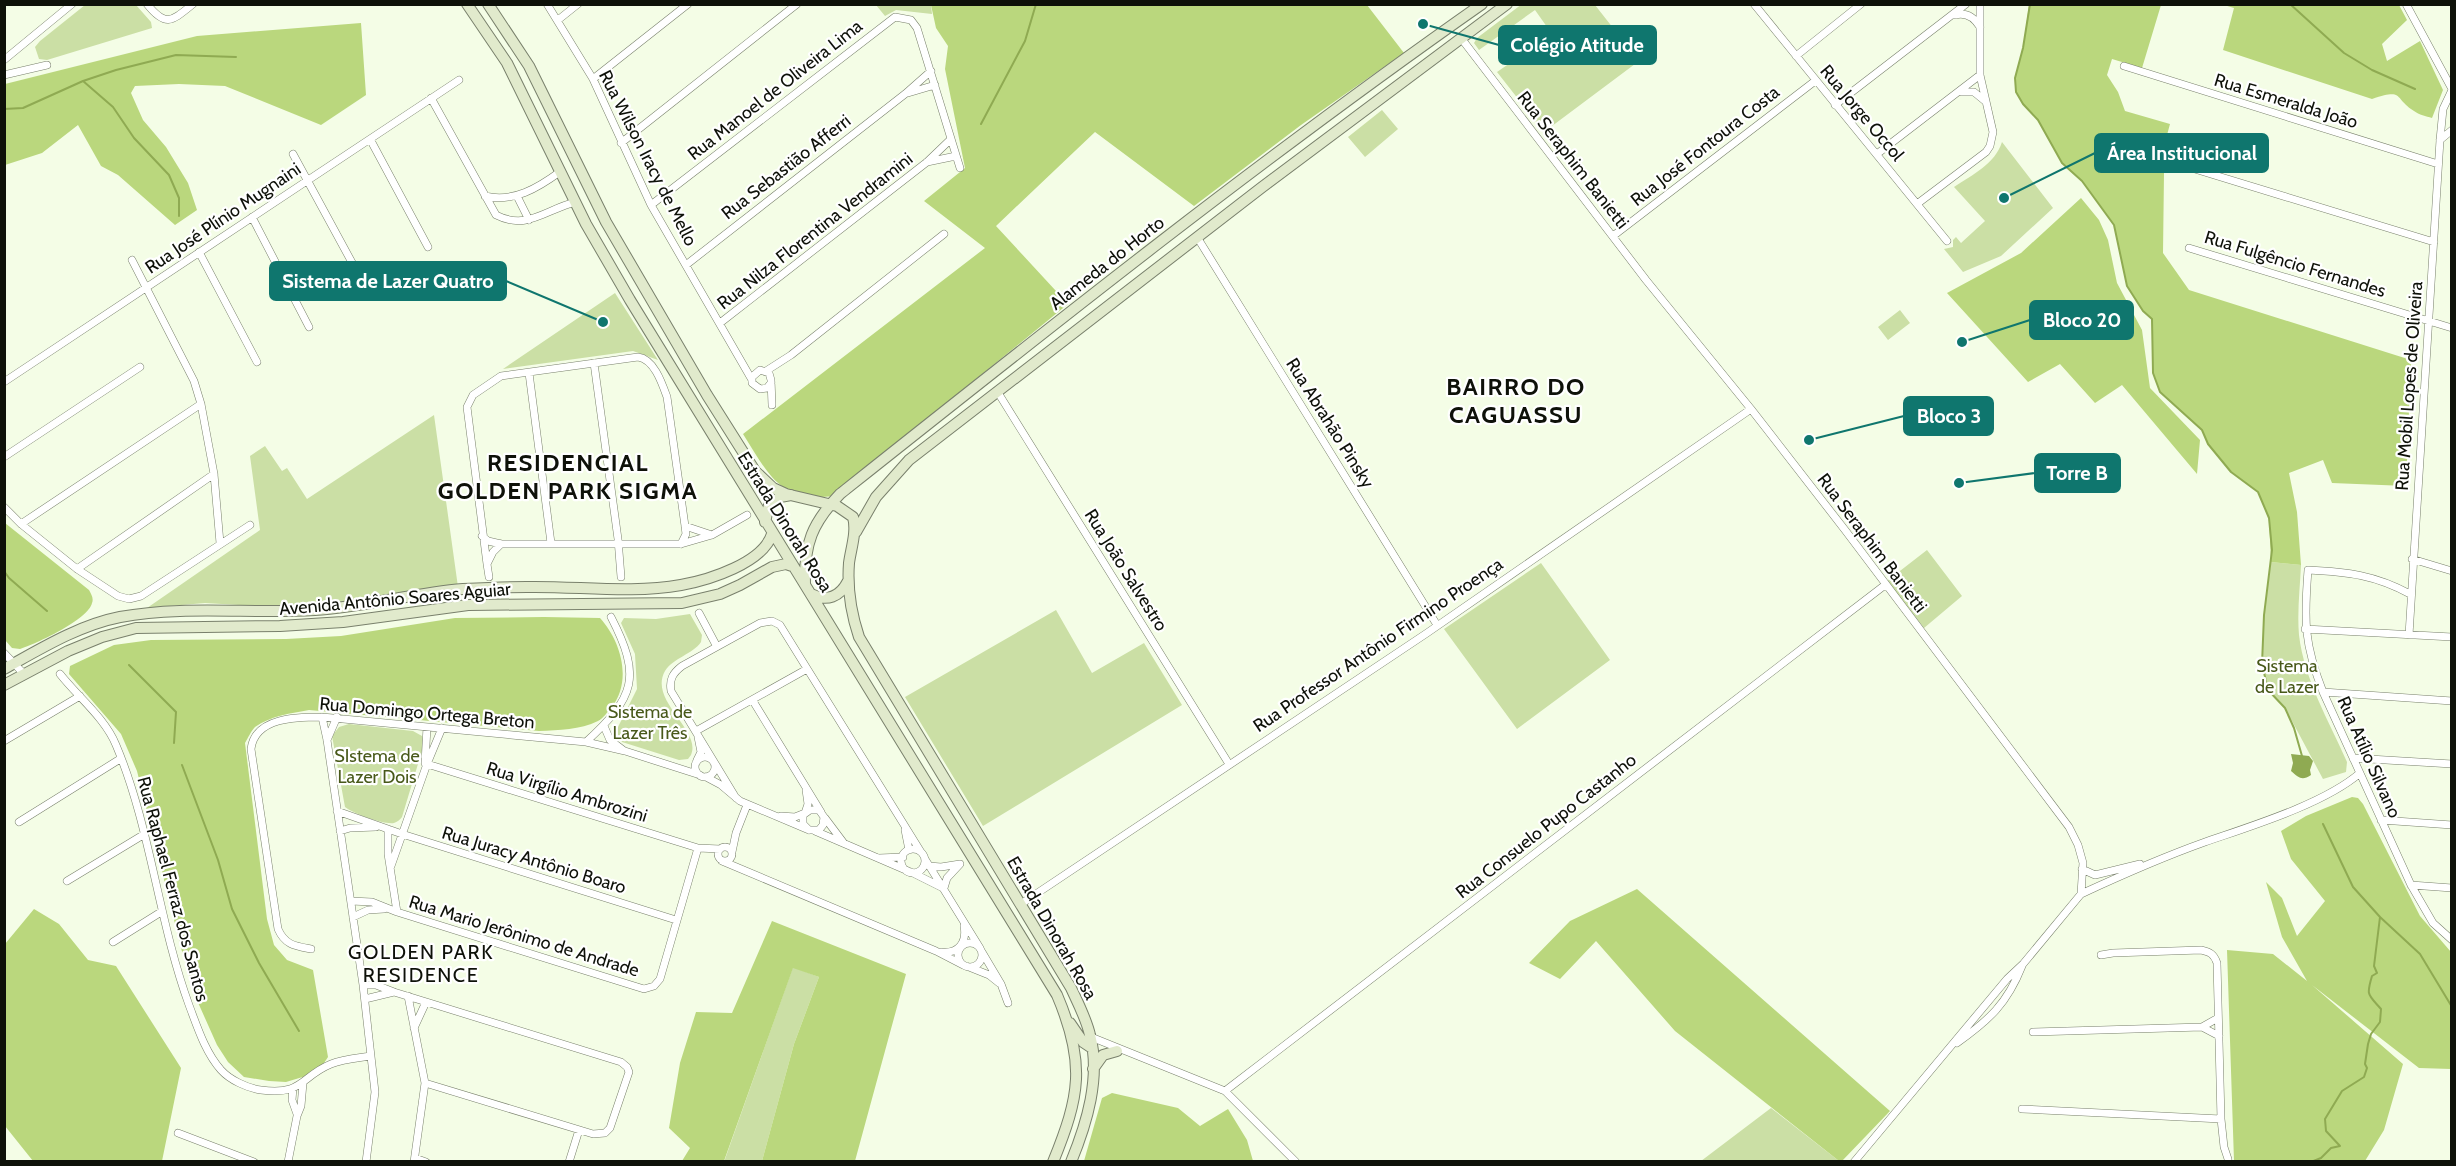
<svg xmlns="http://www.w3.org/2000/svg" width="2456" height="1166" font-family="Cabin,sans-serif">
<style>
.green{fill:#cbdfa5}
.forest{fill:#bad77d}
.water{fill:#8faa52}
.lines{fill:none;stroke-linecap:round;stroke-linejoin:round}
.stream{stroke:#8faa52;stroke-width:2}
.street-casing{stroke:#79806c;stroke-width:8}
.secondary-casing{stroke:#79806c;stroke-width:12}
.street{stroke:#fff;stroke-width:7}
.secondary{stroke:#e1eacc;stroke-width:10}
.labels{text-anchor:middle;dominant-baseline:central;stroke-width:4.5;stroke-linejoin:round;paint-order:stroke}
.street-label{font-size:18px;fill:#0e1109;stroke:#fff}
.park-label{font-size:18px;fill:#48591a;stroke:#fff}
.neighbourhood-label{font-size:20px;letter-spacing:1.5px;fill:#0e1109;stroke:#fff}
.district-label{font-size:24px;font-weight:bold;letter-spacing:1.5px;fill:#0e1109;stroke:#fff}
.leader{fill:none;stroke:#0f766e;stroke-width:2}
.callout-dot{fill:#0f766e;stroke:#fff;stroke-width:2}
.callout{fill:#0f766e;stroke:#0f766e;stroke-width:2}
.callout-label{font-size:20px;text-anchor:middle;font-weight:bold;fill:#fff}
</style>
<rect width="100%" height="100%" fill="#f4fde6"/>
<path class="green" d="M1522 4 1595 5 1639 61 1544 132 1497 72 1552 34 1535 10 1479 50 1474 43 1477 38Z
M85 5H136L151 22 152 28 47 60 39 59 35 47 40 41Z
M876 5H931L932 14 896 10 885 16Z
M1382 110 1398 129 1365 157 1348 137Z
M2002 142 2053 208 2001 256 1963 272 1944 249 1953 247V240L1956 237 1961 243 1985 221 1954 187C1972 175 1995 164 2002 142Z
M615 293 658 360 633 351 503 369Z
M1900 310 1910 323 1888 340 1878 327Z
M434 415 458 587 341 604 272 607 205 603 147 608 260 530 250 456 265 446 282 471 287 468 307 499Z
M1927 550 1962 596 1924 628 1887 581Z
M2271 562 2301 565C2300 588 2297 612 2299 635 2304 679 2329 721 2347 762L2346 772 2323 779 2285 708 2268 690 2262 664 2264 615Z
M1541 563 1610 660 1517 729 1444 629Z
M1056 610 1092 673 1144 643 1182 705 983 826 905 697Z
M690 614 702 635 701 642C693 654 673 658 665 671 648 701 702 730 691 755L688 759 679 760 622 742 615 733 637 689 635 654 621 623 624 618 656 619Z
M349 724 413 731 422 736 424 744 402 817C400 820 397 822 394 823 384 825 352 813 345 807L332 736 339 727Z
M793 967 819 977 794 1044 762 1161 724 1162Z
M1771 1108 1839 1161H1701Z"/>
<path class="forest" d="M931 5H1367L1404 53 1301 125 1194 206 1095 132 996 226 1068 304 833 496C779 503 768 473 743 434L985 248 924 201 965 168 945 69 948 46 936 28Z
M2029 5H2161L2142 68 2112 59 2107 75 2118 92 2125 111 2170 124 2161 157 2164 173 2163 253 2189 290 2411 360 2406 486 2332 483 2323 460 2289 473 2297 512 2301 565 2271 562 2269 519 2258 492 2231 472 2208 444 2202 430 2160 392 2153 373 2152 319 2143 311 2127 286 2114 225 2082 181 2062 163 2038 120 2023 104 2016 92 2015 78 2023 48Z
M2224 5H2399L2407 20 2382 44 2387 61 2420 41 2443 90 2432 118C2426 116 2419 115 2414 111 2393 98 2405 88 2372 99L2223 50 2234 8Z
M361 23 366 95 321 125 225 86 179 84 135 86 131 93 143 120 166 147 188 183 197 210 175 225 118 175 101 166 78 125 42 153 5 165V84L197 36Z
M2081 198 2099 220 2108 240 2117 283 2142 330 2150 388 2200 440 2197 474 2122 385 2095 403 2060 364 2028 382 1947 293 2021 253Z
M5 523 89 590C91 594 94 598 92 603 89 619 36 644 20 649L12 648 5 640Z
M544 617 600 618C621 641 633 681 611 708 607 712 604 718 598 721 580 730 559 730 539 731L309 710C292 713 270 716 255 727 251 731 248 738 245 743L267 919 274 945 287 960 313 970 328 1057 324 1063 306 1076 286 1082 269 1081 244 1077 228 1062 217 1045 196 998 181 948 137 771 121 734 69 674 70 666 114 645 151 640 286 639 341 636 455 618Z
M2352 797 2358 798 2363 804 2420 916 2451 952V1069L2419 1068 2312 985 2403 1064 2384 1130 2365 1161H2234L2227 950 2273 954 2307 981 2282 937 2266 882 2282 898 2297 936 2325 901 2291 859 2281 831 2306 816Z
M1637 889 1890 1111 1842 1161H1839L1675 1031 1596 941 1560 979 1529 963 1570 921Z
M34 909 59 924 88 960 116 966 181 1068 162 1161H33L5 1126V944Z
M772 921 906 974 855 1161H762L794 1044 819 977 793 968 724 1161H682L690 1148 669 1128 680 1063 696 1012 732 1013Z
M1112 1093 1178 1108 1200 1126 1228 1109 1247 1140 1253 1161H1084L1102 1098Z"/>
<path class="water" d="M2291 754 2309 756 2313 761 2310 770 2311 775C2302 781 2299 778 2291 771L2293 763Z"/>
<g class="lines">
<path class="stream" d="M2030 4 2023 48 2015 78 2016 92 2023 104 2038 120 2062 163 2082 181 2114 225 2127 286 2143 311 2152 319 2153 373 2160 392 2202 430 2208 444 2231 472 2258 492 2269 518 2272 550 2264 615 2262 664 2268 690 2285 708 2294 728 2302 756
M2290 4 2344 53 2372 70 2415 89
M83 81 113 107 134 138 169 175 179 198V216
M4 109 23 108 83 81 116 70 176 55 236 57
M981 124 1025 41 1036 4
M4 571 9 578 47 611
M129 665 176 712 174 743
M182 765 218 860 232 909 259 963 299 1031
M2323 824 2353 887 2380 917 2420 954 2452 1007
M2311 1162 2321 1158 2331 1148 2340 1146 2326 1131 2325 1119 2342 1091 2364 1077 2367 1068 2365 1064 2368 1044 2371 1034 2380 1022 2381 1009C2368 994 2366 996 2372 976L2377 973 2374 966 2380 917"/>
<defs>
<path id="street" d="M147 4C166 28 172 21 193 4
M547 4 593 79 651 205 752 380
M1754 4 1947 241
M2406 4 2452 89
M1955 15C1966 12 1974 17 1980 27
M558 20 578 4
M1461 38 1646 280 1751 409 1845 530 2069 827 2078 845 2083 863 2081 894 2023 964 2007 979 1854 1162
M1796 56 1861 4
M4 60 72 4
M2124 66 2438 164
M4 75 47 65
M593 79 688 4
M1961 92H1974L1985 101
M908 93 935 85
M431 98 496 215C527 231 546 209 576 202
M1835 105 1966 4
M370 139 428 247
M2440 140 2452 130
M621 143 797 4
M293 154 368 292
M1877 154 1980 75
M927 162 956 156
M2175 163 2434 242
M485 196C513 203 538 188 561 171
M517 196 529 220
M1917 204 1986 152 1990 146 1993 132 1980 75V4
M651 205 895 17 911 20 917 28 960 168
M252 217 309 327
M1613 236 1815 81
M1197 237 1437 625
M2189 248 2452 328
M199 252 257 362
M132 260 194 381 201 404 214 474 220 543
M686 265 905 94 931 71
M720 323 927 162 951 139
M594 363 618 539 621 577
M766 371 791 355 944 234
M529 373 551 543
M4 382 459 80
M771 383 767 388 760 389 752 383V377L760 370 769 373 771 380 772 405
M997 391 1229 764
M4 457 140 367
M4 507 21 524 77 569 118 596 129 599 141 596 250 525
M21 524 201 404
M712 535 747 515
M482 536 488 541 501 544H681L712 535 685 526
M501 544 493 552 487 564 467 407 473 395 501 376 638 357C654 359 662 383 667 397L685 526 686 534 681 544
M2412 559 2452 571
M487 564 489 577
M77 569 214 474
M2410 594C2375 575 2348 572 2308 570 2304 621 2304 644 2323 692L2411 885 2433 923 2452 940
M699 613 716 645
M2305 629 2452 637
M2409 635 2440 140 2443 109 2452 90
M4 653 24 674
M60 674C78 697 105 718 116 745 151 828 158 920 189 1005 197 1026 205 1052 221 1070 230 1080 247 1088 261 1090 303 1096 301 1076 331 1064 343 1059 358 1058 371 1056
M2323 692 2452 701
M753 701 821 812
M322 717 327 740 363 985 375 1092 366 1162
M604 726 610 740 623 750
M696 731 807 669
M327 740 337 717
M4 741 80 696
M586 742 625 751 700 775
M695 767a10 10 0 1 1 20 0a10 10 0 1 1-20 0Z
M2353 758 2452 764
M697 760 701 752 698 737
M425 763 427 727
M427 764 698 848 720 849
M706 777 721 785 740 801 809 830H819L823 825 824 817 819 810H810L803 815V824L809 830
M736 798 671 691C669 679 673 673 682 666L760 623 772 621 780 625 921 852
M337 811 402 834 676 920
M781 816 795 817 805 813 808 804 806 790
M825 818 843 842
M2381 820 2452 825
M19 822 120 759
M388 829V854L397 912
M905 830 909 850
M340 831 350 828 376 827
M815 831 908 871
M718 854a7 7 0 1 1 14 0a7 7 0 1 1-14 0Z
M901 861a12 12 0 1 1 24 0a12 12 0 1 1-24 0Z
M732 852 736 833 747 805
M879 858 903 857
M925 859 980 948
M722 861 936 951 963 965
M391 866 427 764 442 728
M929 866 941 867 960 864 947 878 944 888
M2082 869 2095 875 2140 864
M911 872 941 887
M67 881 143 835
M2411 885 2452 888
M2081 894C2122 875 2163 857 2205 842 2251 826 2324 804 2360 773
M351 901 372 902 397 912 644 989 654 986 660 979 698 848
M1021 904 1427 633 1751 409
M353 917 368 910 384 909
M113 942 161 912
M958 955a12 12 0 1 1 24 0a12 12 0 1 1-24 0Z
M311 949C295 946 285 945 278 929L251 749C255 717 297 717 322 717L586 742C635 697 642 677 611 617
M941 952C959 954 967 942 964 926
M982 952 1001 984 1008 1003
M2101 955 2113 953 2201 950C2210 952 2214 954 2217 963L2221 1119 2224 1147 2228 1159
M969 967 989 975 999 983
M363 985H376L394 992 621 1062 627 1067 629 1072 610 1128 605 1133 593 1134 425 1083
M408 996 425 1083 414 1162
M365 999 394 992
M2202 1027 2219 1036
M414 1028 426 1002
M2033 1032 2202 1027 2218 1018
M1091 1037 1225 1091 1296 1162
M1957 1043C1989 1020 2007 1004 2022 966
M293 1088 292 1100 297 1114
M1225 1091 1885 585
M2022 1109 2221 1119
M178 1133 254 1162
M415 1158 426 1162
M288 1162 297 1116 301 1106 303 1083
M569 1162 579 1130"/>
<path id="secondary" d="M467 4 507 63 586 224 630 300 1057 995C1086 1063 1080 1096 1053 1162
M488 4 529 66 606 222 707 395 755 471 773 488 786 494 837 506 853 517C857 532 851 548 849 563 847 589 851 613 859 637L1071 988C1078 1003 1086 1018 1090 1035 1101 1077 1087 1123 1071 1162
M765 522 769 505 780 497 791 495
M856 532 876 497 909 460 1261 188 1507 4
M805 584C804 544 812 523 840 494 1050 327 1261 159 1482 4
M811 594C827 602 840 597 848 581
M4 669C40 649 79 625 120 617 184 605 250 614 315 610 364 607 414 593 463 589 484 588 506 587 527 587 578 586 631 594 681 585 709 580 763 563 772 534
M4 685 68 651 102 637 136 628 280 626 343 622 468 605 682 603 720 594 740 585 772 567 786 564 792 566
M1070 1023 1083 1042 1092 1048
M1093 1069 1103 1055 1117 1051"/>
</defs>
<use href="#street" class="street-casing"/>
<use href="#secondary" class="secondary-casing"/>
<use href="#street" class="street"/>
<use href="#secondary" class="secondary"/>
</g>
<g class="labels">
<g class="street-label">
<text transform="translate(775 90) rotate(-38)">Rua Manoel de Oliveira Lima</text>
<text transform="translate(2286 101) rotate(17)">Rua Esmeralda João</text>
<text transform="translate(1862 113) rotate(50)">Rua Jorge Occol</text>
<text transform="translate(1705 146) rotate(-38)">Rua José Fontoura Costa</text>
<text transform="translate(648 158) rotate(63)">Rua Wilson Iracy de Mello</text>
<text transform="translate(1573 160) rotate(52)">Rua Seraphim Banietti</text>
<text transform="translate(786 167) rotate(-38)">Rua Sebastião Afferri</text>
<text transform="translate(223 218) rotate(-34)">Rua José Plínio Mugnaini</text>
<text transform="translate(815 231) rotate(-38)">Rua Nilza Florentina Vendramini</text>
<text transform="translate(1107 263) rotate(-38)">Alameda do Horto</text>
<text transform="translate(2295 264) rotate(17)">Rua Fulgêncio Fernandes</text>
<text transform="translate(2409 386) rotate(-86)">Rua Mobil Lopes de Oliveira</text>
<text transform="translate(1330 423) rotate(58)">Rua Abrahão Pinsky</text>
<text transform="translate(785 522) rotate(58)">Estrada Dinorah Rosa</text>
<text transform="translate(1872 543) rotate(53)">Rua Seraphim Banietti</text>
<text transform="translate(1126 570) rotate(58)">Rua João Salvestro</text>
<text transform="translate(395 599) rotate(-5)">Avenida Antônio Soares Aguiar</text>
<text transform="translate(1378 645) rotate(-34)">Rua Professor Antônio Firmino Proença</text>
<text transform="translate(427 713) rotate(5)">Rua Domingo Ortega Breton</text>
<text transform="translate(2369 757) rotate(66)">Rua Atílio Silvano</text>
<text transform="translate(567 792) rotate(17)">Rua Virgílio Ambrozini</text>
<text transform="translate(1546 826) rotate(-38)">Rua Consuelo Pupo Castanho</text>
<text transform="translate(534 860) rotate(17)">Rua Juracy Antônio Boaro</text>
<text transform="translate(173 889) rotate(75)">Rua Raphael Ferraz dos Santos</text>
<text transform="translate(1052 928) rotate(60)">Estrada Dinorah Rosa</text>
<text transform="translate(524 936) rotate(17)">Rua Mario Jerônimo de Andrade</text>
</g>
<g class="park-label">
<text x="2287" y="666">Sistema<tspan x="2287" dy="21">de Lazer</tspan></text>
<text x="650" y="712">Sistema de<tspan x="650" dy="21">Lazer Três</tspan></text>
<text x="377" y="756">SIstema de<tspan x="377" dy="21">Lazer Dois</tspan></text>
</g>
<g class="neighbourhood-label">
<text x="421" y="952">GOLDEN PARK<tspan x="421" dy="23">RESIDENCE</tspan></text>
</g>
<g class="district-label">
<text x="1516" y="386">BAIRRO DO<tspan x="1516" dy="28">CAGUASSU</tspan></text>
<text x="568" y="462">RESIDENCIAL<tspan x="568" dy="28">GOLDEN PARK SIGMA</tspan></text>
</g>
</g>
<path class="leader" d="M1423 24L1499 45M2004 198L2095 153M603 322L506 281M1962 342L2030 320M1809 440L1904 416M1959 483L2035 473"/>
<g class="callout-dot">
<circle cx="1423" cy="24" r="6"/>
<circle cx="2004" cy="198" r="6"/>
<circle cx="603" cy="322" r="6"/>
<circle cx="1962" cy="342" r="6"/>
<circle cx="1809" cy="440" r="6"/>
<circle cx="1959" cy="483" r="6"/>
</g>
<g class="callout">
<rect x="1499" y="26" width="157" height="38" rx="6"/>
<rect x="2095" y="134" width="173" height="38" rx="6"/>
<rect x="270" y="262" width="236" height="38" rx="6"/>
<rect x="2030" y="301" width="103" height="38" rx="6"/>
<rect x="1904" y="397" width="89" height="38" rx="6"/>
<rect x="2035" y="454" width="85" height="38" rx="6"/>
</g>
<g class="callout-label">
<text x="1577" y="52">Colégio Atitude</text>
<text x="2182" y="160">Área Institucional</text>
<text x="388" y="288">Sistema de Lazer Quatro</text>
<text x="2082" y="327">Bloco 20</text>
<text x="1949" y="423">Bloco 3</text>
<text x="2077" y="480">Torre B</text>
</g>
<rect width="2456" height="1166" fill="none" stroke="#0e1109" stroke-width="12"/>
</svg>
